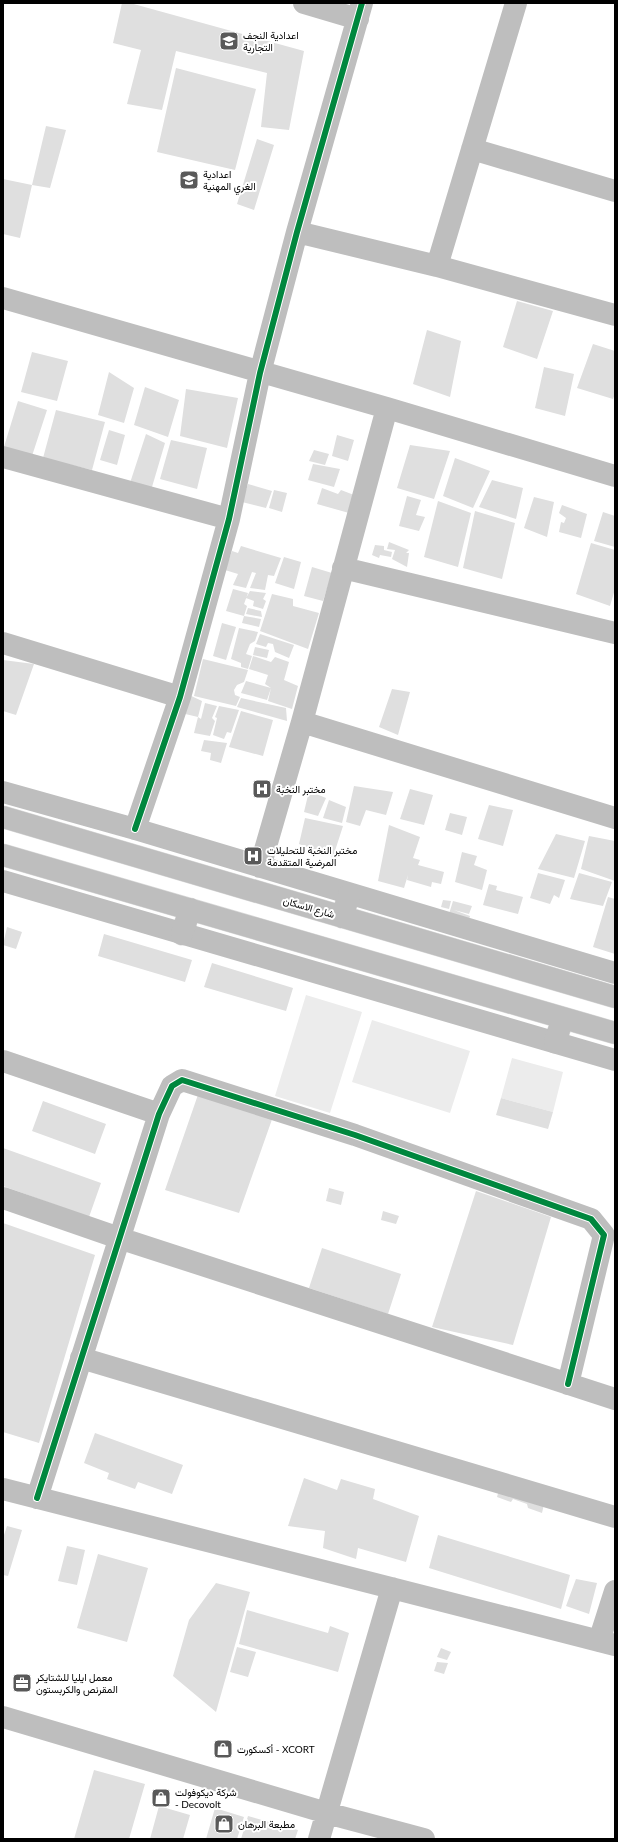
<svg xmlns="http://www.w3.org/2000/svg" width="618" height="1842" font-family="Lato,Vazirmatn,sans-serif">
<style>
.green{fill:#ececec}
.building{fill:#dfdfdf}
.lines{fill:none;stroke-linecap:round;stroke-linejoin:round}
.major-casing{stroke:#dbdbdb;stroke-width:23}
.minor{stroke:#bebebe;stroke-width:22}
.major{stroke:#bebebe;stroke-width:22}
.cycleway-casing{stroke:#fff;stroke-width:8}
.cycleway{stroke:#00873e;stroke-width:6}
.labels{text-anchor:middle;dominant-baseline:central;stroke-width:4;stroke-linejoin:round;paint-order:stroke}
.poi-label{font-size:10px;fill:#000;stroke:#fff;text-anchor:start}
.street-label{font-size:10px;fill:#000;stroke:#fff}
</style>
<rect width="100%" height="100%" fill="#fff"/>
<path class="green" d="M306 995 362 1012 330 1113 275 1096Z
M372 1020 470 1051 450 1113 352 1082Z
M512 1058 563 1072 553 1112 501 1098Z"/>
<path class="building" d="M122 3H130L304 51 289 130 261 127 267 73 176 51 162 110 127 104 141 50 113 43Z
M176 68 256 89 235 170 157 152Z
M46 126 66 130 50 188 32 185 20 238 3 234V179L32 185Z
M257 139 274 145 254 210 237 204Z
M517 301 553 311 537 359 503 347Z
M427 330 461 341 450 397 413 384Z
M593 344 615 351V394L613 399 577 388Z
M32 352 68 361 57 401 21 392Z
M544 367 574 374 565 416 535 408Z
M109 372 134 388 124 423 98 415Z
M145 387 179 400 168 437 134 425Z
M186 389 238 398 227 448 180 436Z
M18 401 47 410 31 459 3 450Z
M56 410 105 422 92 470 43 458Z
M109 430 125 435 117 465 100 460Z
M146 434 165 443 152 487 130 483Z
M337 435 354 440 348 461 332 456Z
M171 440 207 448 197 489 160 479Z
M410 445 450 451 434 499 397 488Z
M314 450 329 454 325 465 309 461Z
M455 458 490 471 473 508 443 496Z
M313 464 340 469 334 487 308 480Z
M492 480 523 488 516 519 479 507Z
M248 484 272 491 266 508 242 502Z
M322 488 338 494 341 490 354 495 349 513 317 504Z
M274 490 287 493 282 512 269 508Z
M407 496 421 500 416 515 425 517 419 531 399 526Z
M534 497 554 502 547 537 524 528Z
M438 501 471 513 458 567 424 557Z
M562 505 587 514 581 538 559 532 561 522 564 523 566 518 559 513Z
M475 511 515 523 502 579 463 568Z
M603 512 615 516V547L594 541Z
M389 542 409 550 406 553H409L407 567 392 559 395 550 387 549Z
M591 543 615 550V589L610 606 576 594Z
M375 545 384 546V550L392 552 391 557 380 555 379 558 372 555Z
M241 546 281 558 274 576 268 575 265 590 250 588 256 573 252 572 246 588 233 585 238 574 225 570 232 551 238 553Z
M284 557 301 562 294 589 275 583Z
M312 567 332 573 323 601 304 596Z
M233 589 248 593 244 604 247 606 244 616 226 611Z
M250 591 266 593 263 599 266 601 263 609 253 606 254 601 246 598Z
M272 594 293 599V606L319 613 308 649 260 631Z
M248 608 261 611 262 617 246 614Z
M244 616 261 619 259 627 242 623Z
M222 623 236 627 226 660 213 656Z
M239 628 258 632 255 641 250 644 246 654 252 656 248 669 241 667V663L231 659Z
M260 634 294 645 289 658 275 652 273 644 268 643 266 647 256 644Z
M255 647 269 650 267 658 253 655Z
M253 656 271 662 275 657 289 662 284 680 298 686 292 709 268 701 271 688 267 700 241 693 246 681 271 688 265 684 268 675 249 669Z
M203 659 248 670 244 682 237 685 234 690 235 695 240 697 236 706 194 696Z
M3 660 34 664 16 715 3 711Z
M392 689 410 692 398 735 379 727Z
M187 694 202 701 198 717 181 713Z
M241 698 286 708 287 721 237 707Z
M205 703 217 706 212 718 215 721 210 736 194 733 198 717 201 719Z
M219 706 239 710 231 733 227 732 224 739 213 735 217 718 215 717Z
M241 711 273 720 263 756 229 747Z
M204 740 227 743 221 763 210 760 211 753 201 751Z
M354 786 393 792 386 815 366 810 360 826 346 822Z
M410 789 433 795 424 825 400 819Z
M309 791 326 798 318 816 304 812Z
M329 800 346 807 342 823 323 818Z
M489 805 513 810 503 846 478 839Z
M450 813 467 817 462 835 445 830Z
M305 818 343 826 333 857 299 844Z
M389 825 420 837 413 858 420 860 418 865 444 872 441 884 432 882 431 887 407 880 408 875 404 888 378 881Z
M556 834 585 841 574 878 538 869Z
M589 836 615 841V881L581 869Z
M462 852 477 856 474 865 487 870 482 890 455 882Z
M538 873 565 880 559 898 554 895 550 904 530 898Z
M579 873 612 882 603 906 570 899Z
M489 884 497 886 496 890 523 897 518 914 483 905Z
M608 897 615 899V954L593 947Z
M443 900 451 901 449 909 441 907Z
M453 901 472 906 469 914 454 910 470 916 468 923 448 917Z
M7 927 22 932 16 949 3 945Z
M104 934 192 960 185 982 98 956Z
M212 963 293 988 286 1011 204 987Z
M201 1086 276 1108 239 1213 165 1190Z
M501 1098 553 1112 548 1129 496 1115Z
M43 1101 106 1124 95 1154 32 1131Z
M3 1148 101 1183 89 1217 3 1186Z
M329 1188 344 1192 341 1205 326 1201Z
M476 1191 551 1217 513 1345 432 1327Z
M383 1211 399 1216 396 1224 381 1220Z
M3 1223 95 1255 39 1443 3 1432Z
M322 1248 401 1274 388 1314 309 1288Z
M95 1433 183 1465 172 1494 138 1482 135 1489 107 1479 109 1473 84 1463Z
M304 1478 337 1490 341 1479 375 1489 373 1499 419 1516 406 1562 358 1548 356 1559 323 1548 325 1531 288 1526Z
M500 1486 545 1500 542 1513 528 1508 527 1504 513 1499 511 1502 497 1497Z
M7 1526 22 1530 8 1576 3 1575V1538Z
M438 1535 570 1575 561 1609 429 1568Z
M67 1546 85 1550 77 1585 58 1581Z
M98 1554 148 1568 127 1642 77 1628Z
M576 1579 597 1583 589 1614 566 1606Z
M216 1583 250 1592 216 1712 173 1676 189 1620Z
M247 1610 328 1633 330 1626 349 1633 338 1672 239 1644Z
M237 1647 256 1652 248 1677 230 1672Z
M441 1648 451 1652 447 1660 437 1657Z
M437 1662 448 1663 444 1674 434 1671Z
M94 1770 145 1784 129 1839H74Z
M159 1806 190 1815 183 1839H150Z
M215 1808 244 1817 237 1839H206Z
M248 1816 298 1830 295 1839H241Z"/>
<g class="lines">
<defs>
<path id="major" d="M3 817 615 997
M3 855 615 1033
M342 917 349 895
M182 934 190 909
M555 1042 563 1018"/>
</defs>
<use href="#major" class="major-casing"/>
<path class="minor" d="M304 3 358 19
M472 149 615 191
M297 232 437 266 615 315
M437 266 516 3
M3 298 387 408 615 476
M3 457 229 519
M343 568 615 633
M3 643 180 697
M302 722 615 818
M3 792 135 829 615 973
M135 829 180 697 229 519 260 373 297 232 362 3
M260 867 302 722 387 408
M3 881 615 1060
M3 1061 159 1114
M3 1198 119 1238 615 1399
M81 1358 615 1517
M3 1489 615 1645
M37 1498 159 1114 172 1086 182 1080 355 1135 591 1219 604 1235 568 1384
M599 1641 615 1591
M3 1717 327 1813 424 1839
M319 1839 392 1588"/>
<use href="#major" class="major"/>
<defs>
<path id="cycleway" d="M135 829 180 697 229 519 260 373 297 232 362 3
M37 1498 159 1114 172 1086 182 1080 355 1135 591 1219 604 1235 568 1384"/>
</defs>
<use href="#cycleway" class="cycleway-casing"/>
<use href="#cycleway" class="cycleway"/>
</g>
<defs>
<symbol id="school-square" viewBox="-11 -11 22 22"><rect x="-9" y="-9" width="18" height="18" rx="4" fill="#595959" stroke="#fff"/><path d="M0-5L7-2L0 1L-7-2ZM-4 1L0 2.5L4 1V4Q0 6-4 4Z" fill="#fff"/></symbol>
<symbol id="hospital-square" viewBox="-11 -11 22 22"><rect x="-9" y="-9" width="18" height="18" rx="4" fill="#595959" stroke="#fff"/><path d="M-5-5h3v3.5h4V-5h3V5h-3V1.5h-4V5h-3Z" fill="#fff"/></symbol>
<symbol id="office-square" viewBox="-11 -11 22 22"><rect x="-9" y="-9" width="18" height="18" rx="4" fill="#595959" stroke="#fff"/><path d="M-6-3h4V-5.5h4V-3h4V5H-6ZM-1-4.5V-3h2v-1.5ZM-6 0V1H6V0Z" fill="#fff"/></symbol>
<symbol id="shop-square" viewBox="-11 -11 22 22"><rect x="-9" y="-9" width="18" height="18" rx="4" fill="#595959" stroke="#fff"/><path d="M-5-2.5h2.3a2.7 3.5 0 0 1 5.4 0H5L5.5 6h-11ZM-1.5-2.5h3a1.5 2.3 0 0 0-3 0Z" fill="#fff"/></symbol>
</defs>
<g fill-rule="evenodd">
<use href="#school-square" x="218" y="30" width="22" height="22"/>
<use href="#school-square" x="178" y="169" width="22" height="22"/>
<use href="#hospital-square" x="251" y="778" width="22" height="22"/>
<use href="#hospital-square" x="242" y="845" width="22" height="22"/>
<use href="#office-square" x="11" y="1672" width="22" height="22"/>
<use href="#shop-square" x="212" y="1738" width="22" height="22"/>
<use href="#shop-square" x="150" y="1787" width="22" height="22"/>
<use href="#shop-square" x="213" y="1813" width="22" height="22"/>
</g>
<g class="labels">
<g class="poi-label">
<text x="243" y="35">اعدادية النجف<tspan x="243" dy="12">التجارية</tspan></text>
<text x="203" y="174">اعدادية<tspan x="203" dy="12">الغري المهنية</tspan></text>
<text x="276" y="789">مختبر النخبة</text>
<text x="267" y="850">مختبر النخبة للتحليلات<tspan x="267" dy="12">المرضية المتقدمة</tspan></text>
<text x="36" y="1677">معمل ايليا للشتايكر<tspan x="36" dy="12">المقرنص والكربستون</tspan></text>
<text x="237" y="1749">أكسكورت - XCORT</text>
<text x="175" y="1792">شركة ديكوفولت<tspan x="175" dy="12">- Decovolt</tspan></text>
<text x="238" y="1824">مطبعة البرهان</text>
</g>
<g class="street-label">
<text transform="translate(309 907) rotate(16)">شارع الاسكان</text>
</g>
</g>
<rect width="618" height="1842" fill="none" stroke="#000000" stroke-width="8"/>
</svg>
